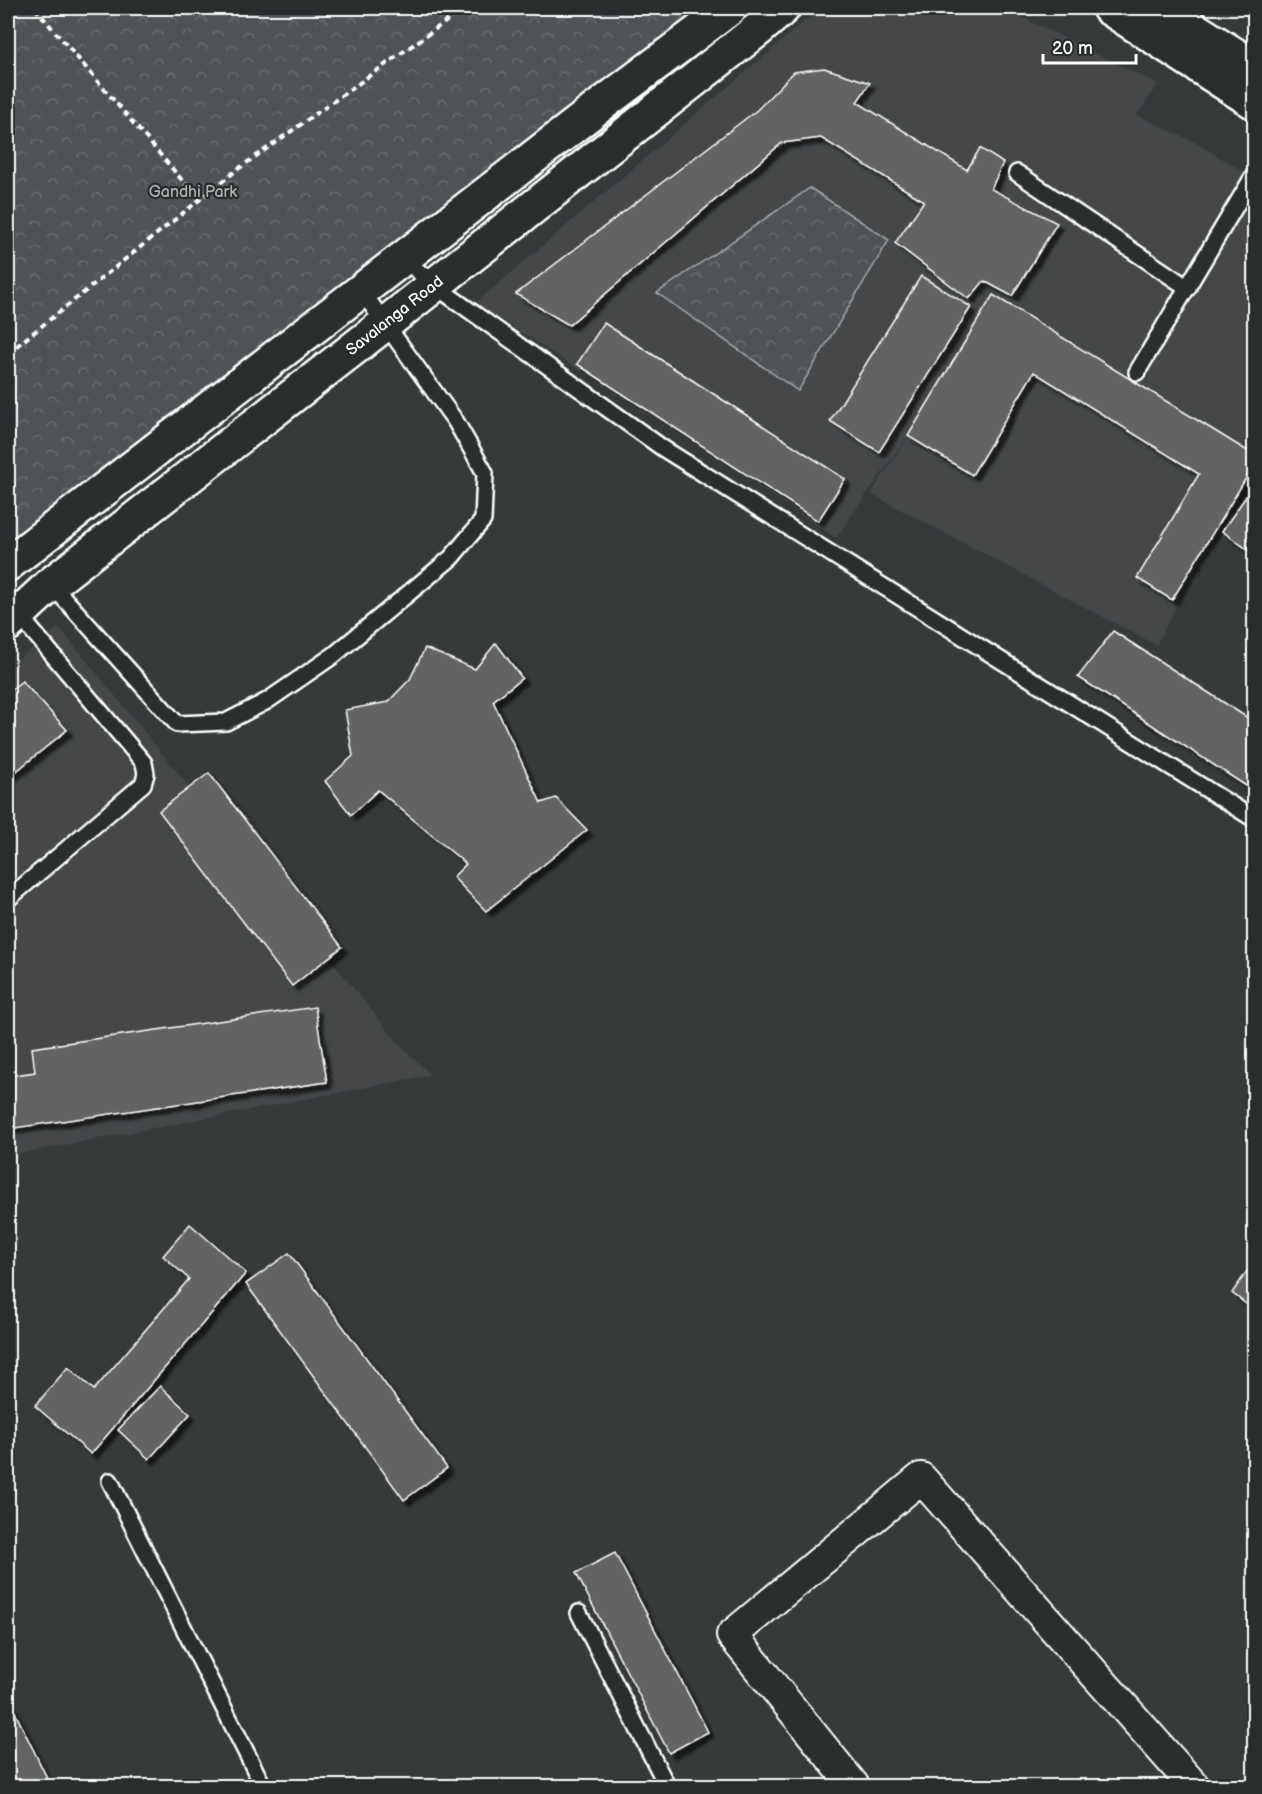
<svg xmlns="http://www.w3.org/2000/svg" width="1262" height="1794" font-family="'Balsamiq Sans',sans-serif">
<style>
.built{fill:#444748}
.park{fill:url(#park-crowns);stroke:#a8a9aa;stroke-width:1.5}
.building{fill:#636465;stroke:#fff;stroke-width:1.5;filter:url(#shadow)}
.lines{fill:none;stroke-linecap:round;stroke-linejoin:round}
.service-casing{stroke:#fff;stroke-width:20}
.minor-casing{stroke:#fff;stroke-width:34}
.primary-casing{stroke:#fff;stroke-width:38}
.path{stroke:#fff;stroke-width:4;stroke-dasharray:6 4.5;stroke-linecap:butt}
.service{stroke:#2a2d2e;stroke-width:15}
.minor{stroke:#2a2d2e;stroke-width:30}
.primary{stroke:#2a2d2e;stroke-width:33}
.labels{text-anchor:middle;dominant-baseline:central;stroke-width:4.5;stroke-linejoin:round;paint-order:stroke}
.park-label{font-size:16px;fill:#b0b2b2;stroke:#2a2d2e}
.street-label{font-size:16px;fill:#fff;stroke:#2a2d2e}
</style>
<defs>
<pattern id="park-crowns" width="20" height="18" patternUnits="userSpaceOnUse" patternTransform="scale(1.5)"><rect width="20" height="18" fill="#505354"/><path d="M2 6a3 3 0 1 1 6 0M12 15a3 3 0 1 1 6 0" fill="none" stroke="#6a6d6e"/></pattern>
<filter id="shadow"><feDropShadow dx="5.5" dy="5.5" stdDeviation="1.5" flood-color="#0009"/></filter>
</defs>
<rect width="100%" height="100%" fill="#373a3b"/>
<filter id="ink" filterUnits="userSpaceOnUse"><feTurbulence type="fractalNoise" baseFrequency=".0167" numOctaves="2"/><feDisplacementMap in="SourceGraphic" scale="12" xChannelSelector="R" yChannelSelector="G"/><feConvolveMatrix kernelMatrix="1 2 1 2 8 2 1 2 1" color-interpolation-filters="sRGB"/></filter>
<g filter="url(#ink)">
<path class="built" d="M820 8H1003L1158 84 1137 115 1196 143 1254 178V463L1156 645 871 494 914 427 836 538 476 303Z
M59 627 400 1045 431 1075 8 1156V667Z"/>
<path class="park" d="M8 8H732L8 573Z
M810 188 889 240 798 391 657 293Z"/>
<path class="building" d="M824 68 870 83 857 102 967 170 980 148 1003 163 991 189 1057 223 1012 296 984 281 969 299 895 243 924 201 821 138 782 143 569 325 516 294 757 110 794 72Z
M921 276 971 307 879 452 830 421Z
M993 295 1254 455V465L1172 600 1137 578 1199 474 1034 372 972 475 908 436Z
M604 323 845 479 818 521 577 364Z
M1254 485V554L1222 531Z
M1113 631 1254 722V791L1078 677Z
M496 643 522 678 493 701 541 803 556 798 587 830 486 911 453 877 466 864 378 790 351 815 325 781 353 756 345 710 388 702 410 679 425 648 475 669Z
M22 681 67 730 8 778V692Z
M209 773 342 947 292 986 159 811Z
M315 1007 327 1082 8 1129V1076L35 1072 32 1048Z
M190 1224 246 1273 91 1454 35 1406 68 1367 94 1390 189 1279 163 1256Z
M289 1253 447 1468 404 1500 246 1284Z
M1254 1261V1310L1232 1293Z
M160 1386 190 1414 149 1459 118 1430Z
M615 1553 708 1732 669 1753 576 1573Z
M8 1698 51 1786H8Z"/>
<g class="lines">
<defs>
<path id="service" d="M1017 173 1188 288
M403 258 434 285 664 449 1254 819
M1137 372 1254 175
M51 584 177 724 226 722 267 701 334 655 451 558 483 520 485 473 456 422 361 290
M8 899 143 784 146 774 144 763 19 615
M110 1481 263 1786
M579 1613 667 1786"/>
<path id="minor" d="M854 1786 732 1635 921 1478 1194 1786"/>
<path id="primary" d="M1109 8 1254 102
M1161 8 1254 67
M8 564 597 108 730 8
M8 624 51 584 385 324 760 28 783 8"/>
</defs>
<use href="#service" class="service-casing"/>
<use href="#minor" class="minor-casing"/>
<use href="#primary" class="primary-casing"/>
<path class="path" d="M35 8 199 200
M8 353 238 169 465 8"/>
<use href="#service" class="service"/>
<use href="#minor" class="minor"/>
<use href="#primary" class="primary"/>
</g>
</g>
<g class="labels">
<g class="park-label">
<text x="193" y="192">Gandhi Park</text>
</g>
<g class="street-label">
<text transform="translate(395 316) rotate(-38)">Savalanga Road</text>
</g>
</g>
<rect width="1262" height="1794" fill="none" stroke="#2a2d2e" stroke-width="30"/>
<rect x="15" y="15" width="1232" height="1764" fill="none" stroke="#fff" stroke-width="2" filter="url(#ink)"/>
<path d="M1043 54v9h93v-9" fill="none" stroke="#ffffff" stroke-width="3"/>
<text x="1052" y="54" font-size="18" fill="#ffffff" stroke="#2a2d2e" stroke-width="4.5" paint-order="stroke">20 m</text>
</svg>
